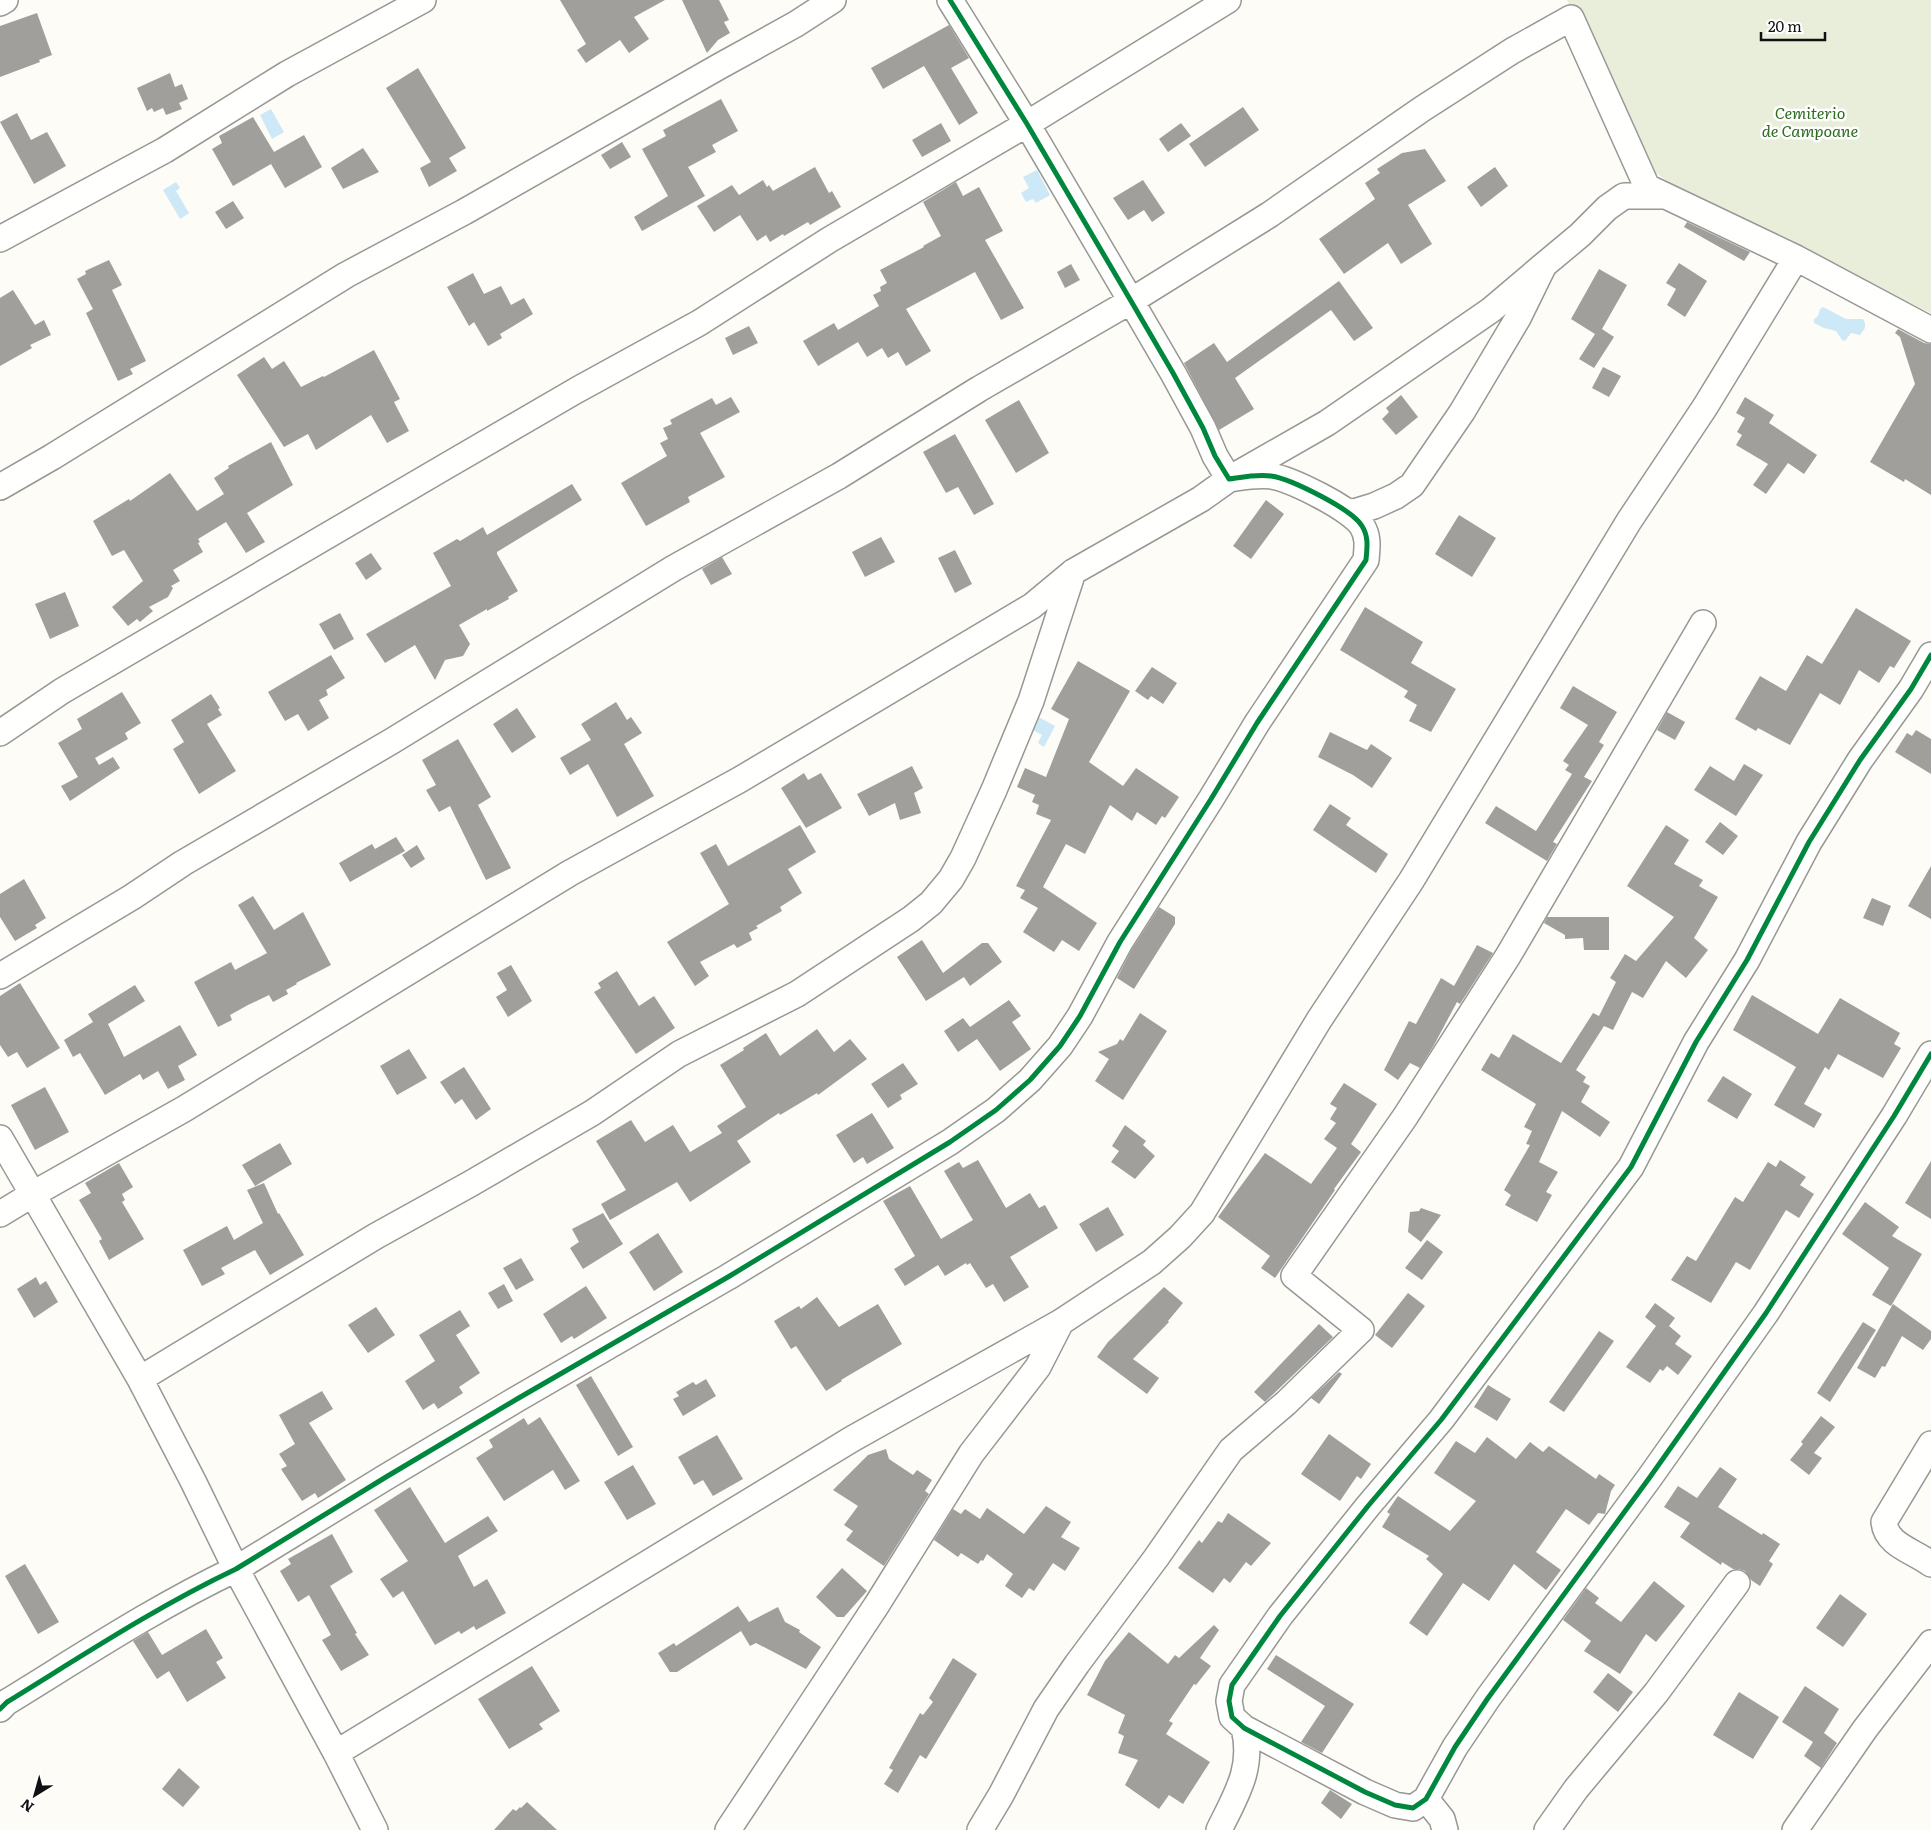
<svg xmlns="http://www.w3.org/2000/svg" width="1931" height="1830" font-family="Literata,serif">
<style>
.cemetery{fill:#e9eedb}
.water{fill:#cde8f7}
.building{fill:#a19f9c}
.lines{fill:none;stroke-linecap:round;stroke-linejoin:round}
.minor-casing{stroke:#979795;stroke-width:28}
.minor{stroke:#fffffe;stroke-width:25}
.cycleway-casing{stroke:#fff;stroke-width:8}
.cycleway{stroke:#00873e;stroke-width:5}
.labels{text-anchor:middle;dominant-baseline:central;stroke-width:5;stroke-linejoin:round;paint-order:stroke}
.park-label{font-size:16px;font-style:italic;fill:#2f6b1f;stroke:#fff}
</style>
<rect width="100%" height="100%" fill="#fdfcf7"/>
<path class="cemetery" d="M1567 0H1931V313L1698 203 1656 173 1606 88Z"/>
<path class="water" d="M271 109 284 132 272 139 260 115Z
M1037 170 1050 195 1036 203 1033 199 1026 202 1021 193 1029 188 1023 177Z
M176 182 180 188 176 191 189 213 180 219 163 190Z
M1823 307 1846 319H1863L1865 323V328L1860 335 1851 333 1845 341 1842 340 1836 331 1824 328 1814 323V319L1818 316 1820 309Z
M1035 715 1055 726 1044 747 1038 743 1042 735 1028 727Z"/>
<path class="building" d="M560 0H665L634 17 649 39 629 53 620 40 586 63 577 50 586 44Z
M682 0H719L729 20 724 22 730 33 718 40 707 53Z
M37 13 52 55 39 60 40 62 0 77V26Z
M949 25 969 58 951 68 978 113 959 125 924 66 883 89 871 68Z
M418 68 466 148 449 158 457 171 429 187 420 168 431 162 386 88Z
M170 73 175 87 182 84 188 99 179 103 182 109 166 115 163 108 154 112 152 108 147 111 137 88Z
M721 99 738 131 712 145 716 152 688 167 705 196 642 231 634 217 668 196 642 149 666 136 663 130Z
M1243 107 1259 130 1205 167 1189 144Z
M17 113 31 140 47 132 66 166 34 184 0 122Z
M253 117 274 152 304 135 322 167 285 188 271 164 233 186 212 149 222 143 219 136Z
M941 123 951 141 922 157 912 140Z
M1181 123 1191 136 1168 152 1159 139Z
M622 142 631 157 610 169 601 155Z
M363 148 379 172 343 189 331 168Z
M1425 149 1446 181 1408 205 1432 244 1401 264 1388 243 1344 274 1319 239 1375 199 1365 183 1380 173 1377 169 1402 153Z
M815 167 829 193 832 191 841 207 810 225 808 222 784 236 783 234 770 242 766 235 757 241 740 215 714 232 697 206 732 185 739 195 763 180 767 187 769 185 773 191Z
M1495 167 1508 186 1481 207 1467 187Z
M1143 180 1165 213 1152 222 1144 210 1128 220 1113 198Z
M956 182 963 196 979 187 1003 231 985 240 1024 308 1001 320 975 272 906 309 931 351 906 366 898 352 888 358 882 348 867 357 858 342 818 366 803 341 834 323 838 330 879 306 873 295 881 291 880 287 887 283 880 270 924 247 923 246 941 236 923 202Z
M233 201 244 218 226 229 215 212Z
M1687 222 1750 252 1744 261 1684 227Z
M109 260 122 285 112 290 146 361 130 369 133 374 118 381 86 313 93 309 77 279 86 274 85 271Z
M1679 263 1707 281 1685 317 1667 305 1676 289 1666 283Z
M1071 264 1080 280 1065 288 1057 272Z
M1599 269 1627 285 1602 329 1614 337 1594 368 1579 359 1595 334 1571 319Z
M473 273 484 294 501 286 511 305 524 298 533 314 500 334 502 338 488 346 474 322 469 326 447 287Z
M1339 281 1373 328 1354 341 1331 310 1235 378 1254 409 1219 430 1184 363 1214 343 1227 362Z
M13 290 35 325 44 320 51 335 30 345 32 348 0 366V298Z
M749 326 758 343 733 355 725 338Z
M1898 329 1924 343 1931 344V495L1905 479 1904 482 1870 462 1915 384 1900 337 1895 333Z
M374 350 400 399 394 402 409 431 387 443 371 415 316 450 308 434 284 447 237 375 264 357 272 369 284 361 301 387 323 376 324 377Z
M1603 367 1621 376 1609 397 1592 388Z
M1401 395 1418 417 1396 435 1382 419 1389 412 1386 408Z
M731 397 740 412 700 433 725 477 688 497 690 502 646 526 621 483 667 456 660 443 668 439 663 428 672 424 670 420 712 398 716 405Z
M1745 397 1774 415 1769 423 1817 455 1804 474 1788 463 1766 494 1753 485 1768 464 1736 445 1742 435 1737 432 1745 418 1736 413Z
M1019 400 1049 453 1016 473 985 420Z
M955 434 994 504 974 515 958 487 946 493 923 452Z
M271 442 293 485 247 513 265 542 246 553 226 522 198 539 200 542 198 543 203 552 173 570 180 581 171 586 173 588 168 597 149 607 153 611 140 622 137 619 128 626 112 607 143 581 124 550 112 556 93 521 129 499 130 501 170 473 197 511 224 494 214 478 229 468 228 466Z
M572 484 582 500 497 552V554L518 591 508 597 509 599 487 611V609L459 625 470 644 463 656 445 660 435 680 415 645 385 663 366 634 451 586 433 553 457 539 460 541 483 527 487 535Z
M1266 500 1284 514 1251 559 1233 546Z
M1459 515 1496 538 1472 577 1435 554Z
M881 537 895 562 865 577 852 552Z
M955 550 972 584 955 593 938 558Z
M371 553 382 569 366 580 355 563Z
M722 557 732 574 711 585 702 569Z
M65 592 79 626 50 639 35 604Z
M1365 607 1423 642 1411 663 1456 689 1431 732 1409 721 1417 705 1404 697 1408 691 1340 650Z
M1856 608 1911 641 1894 668 1890 666 1879 683 1859 670 1840 705 1820 693 1790 745 1758 728 1756 731 1735 719 1760 676 1786 691 1807 655 1822 664Z
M340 613 354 639 334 650 319 624Z
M331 655 345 678 326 690 328 695 319 700 329 718 308 731 298 714 285 721 268 692Z
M1078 661 1130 691 1089 762 1123 786 1136 768 1179 797 1165 818 1162 816 1156 825 1137 812 1132 821 1110 805 1085 854 1066 844 1043 887 1097 923 1079 951 1062 940 1054 952 1023 932 1038 908 1020 898 1025 890 1016 886 1051 820 1036 814 1039 805 1032 802 1035 795 1017 787 1025 768 1046 777 1069 719 1051 709Z
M1152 667 1177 683 1163 704 1151 696 1148 700 1135 691Z
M1573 686 1617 712 1599 742 1604 745 1584 777 1592 781 1553 842 1557 844 1547 861 1485 823 1496 806 1536 831 1572 774 1565 770 1569 765 1563 761 1588 725 1560 708Z
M122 692 141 723 125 733 128 739 95 758 99 765 113 757 120 768 70 801 61 786 78 777 58 743 82 729 77 719Z
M211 694 220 708 218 709 222 715 207 724 236 771 199 794 173 749 184 742 171 720Z
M616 702 627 720 631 717 642 733 624 744 654 796 617 817 588 764 570 775 560 758 591 740 581 724Z
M517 708 536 737 512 753 493 724Z
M1667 712 1685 722 1675 740 1657 730Z
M1916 730 1931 739V774L1895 752 1907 733 1912 736Z
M1330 732 1367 750 1371 744 1392 758 1372 788 1353 775 1318 757Z
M458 739 491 797 478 805 511 868 486 880 450 806 439 812 426 790 436 785 422 760Z
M1744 764 1763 775 1736 816 1694 790 1710 766 1734 781Z
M912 766 923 788 914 793 921 813 900 820 895 803 869 816 857 794Z
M804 773 808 780 821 773 842 808 806 828 781 788Z
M1330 804 1351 818 1346 825 1388 854 1376 873 1313 830Z
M1720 822 1738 836 1723 855 1705 842Z
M800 825 816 852 788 869 802 893 780 907 782 911 756 926 758 928 749 933 752 940 737 948 734 944 700 962 709 976 695 986 667 942 729 904 700 853 716 844 728 866Z
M1666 825 1689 840 1674 864 1703 880 1699 886 1718 897 1694 938 1708 950 1686 978 1666 961 1643 998 1632 992 1613 1030 1604 1026 1576 1070 1586 1077 1583 1082 1590 1086 1581 1102 1610 1122 1600 1137 1562 1111 1539 1162 1558 1172 1546 1192 1552 1195 1537 1222 1505 1205 1511 1195 1504 1190 1530 1145 1526 1144 1532 1131 1524 1127 1536 1104 1481 1070 1491 1053 1499 1058 1513 1034 1561 1063 1593 1013 1599 1016 1616 982 1610 978 1625 954 1636 961 1674 917 1627 886Z
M396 837 405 851 350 882 339 863 372 844 375 849Z
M417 845 425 859 411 868 402 855Z
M1931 866V919L1908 906Z
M24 879 46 918 35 925 37 928 15 941 0 917V894Z
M253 896 274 930 303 912 331 965 296 983 297 984 286 990 288 994 273 1002 269 995 248 1005 230 1015 232 1020 218 1027 194 982 231 962 235 970 267 953 238 905Z
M1872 898 1891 906 1883 926 1863 918Z
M1159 907 1175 917V924L1134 989 1117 978 1132 949Z
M1547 917H1609V950H1584L1583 938 1565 939V935L1544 923Z
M922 940 943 973 982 943H988L1002 962 970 986 964 977 926 1001 897 957Z
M1477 945 1493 953 1460 1004 1457 1002 1434 1045 1420 1068 1410 1063 1398 1080 1384 1070 1409 1021 1416 1024 1441 978 1454 986Z
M511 965 532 1001 508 1017 496 997 507 990 497 973Z
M617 971 639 1006 654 996 675 1028 636 1054 594 992 601 988 598 983Z
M20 983 60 1048 27 1068 17 1052 8 1057 0 1045V996Z
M135 985 145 1001 108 1024 124 1057 180 1025 197 1055 178 1066 185 1080 168 1089 158 1071 143 1080 140 1074 105 1095 80 1053 73 1057 64 1040 93 1022 88 1014Z
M1752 995 1818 1034 1840 998 1900 1033 1894 1044 1901 1048 1883 1078 1838 1054 1829 1070 1825 1067 1804 1104 1822 1114 1814 1128 1774 1105 1796 1067 1733 1030Z
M1009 1000 1021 1016 1012 1022 1031 1049 1000 1071 977 1039 958 1052 944 1031 963 1018 970 1027Z
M1140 1013 1167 1031 1123 1100 1095 1081 1109 1059 1098 1052 1117 1044 1120 1039 1123 1041Z
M817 1029 834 1052 850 1039 867 1059 818 1095 817 1093 780 1115 779 1113 737 1141 751 1162 690 1202 677 1182 610 1220 601 1204 626 1190 596 1141 631 1120 645 1142 673 1125 690 1152 722 1133 717 1126 746 1107 720 1065 744 1050 743 1048 766 1033 780 1056Z
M409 1049 427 1078 397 1095 380 1066Z
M903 1063 918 1084 900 1095 902 1099 888 1108 871 1084Z
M464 1067 491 1109 476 1120 462 1099 455 1104 440 1082Z
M1723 1076 1752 1094 1737 1119 1707 1101Z
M1344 1083 1377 1104 1351 1144 1361 1152 1334 1189 1335 1190 1275 1278 1261 1268 1270 1256 1218 1217 1265 1153 1311 1184 1337 1148 1324 1139 1336 1123 1330 1119 1337 1108 1330 1104Z
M45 1087 69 1132 35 1150 11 1105Z
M872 1113 894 1148 867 1164 863 1157 854 1163 836 1135Z
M1125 1125 1146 1141 1143 1145 1155 1156 1135 1179 1111 1162 1119 1151 1112 1146Z
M280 1143 292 1164 255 1186 242 1165Z
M978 1160 1006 1208 1030 1193 1039 1208 1045 1205 1058 1228 1010 1257 1029 1287 1004 1302 993 1284 986 1288 970 1263 967 1265 966 1263 945 1276 938 1265 905 1286 894 1269 915 1256 883 1201 910 1186 941 1239 973 1220 944 1171 959 1162 963 1168Z
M1780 1160 1806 1177 1800 1185 1814 1194 1799 1218 1786 1210 1750 1270 1736 1262 1711 1303 1671 1280 1687 1256 1696 1261 1735 1197 1743 1202 1768 1162 1776 1167Z
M1931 1161V1219L1905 1203Z
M119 1163 133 1187 122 1194 125 1200 122 1202 144 1239 109 1260 99 1241 102 1239 79 1200 91 1193 85 1183Z
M264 1183 278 1214 279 1213 304 1255 270 1275 255 1250 221 1268 225 1274 202 1286 183 1250 227 1226 234 1240 263 1223 247 1190Z
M1865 1202 1899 1227 1892 1236 1922 1254 1891 1306 1872 1295 1889 1268 1842 1234Z
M1108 1207 1124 1235 1096 1252 1079 1224Z
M1421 1208 1441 1215 1421 1242 1408 1232 1410 1212 1419 1211Z
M603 1213 623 1244 583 1269 570 1248 579 1242 572 1229Z
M658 1233 683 1272 654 1291 629 1252Z
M1427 1240 1443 1252 1422 1280 1405 1268Z
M521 1258 534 1280 516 1290 503 1268Z
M36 1277 40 1285 46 1281 58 1302 34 1318 17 1289Z
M504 1284 513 1301 498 1309 488 1293Z
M586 1286 607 1318 574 1339 572 1336 561 1343 543 1314Z
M1164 1287 1183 1303 1168 1321 1169 1322 1133 1359 1159 1378 1147 1394 1097 1357 1108 1342Z
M1408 1293 1425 1306 1392 1348 1375 1335Z
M817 1297 839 1327 878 1304 902 1344 841 1380 842 1381 826 1391 796 1346 791 1349 774 1321 799 1306 801 1309Z
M1655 1303 1675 1318 1669 1326 1681 1336 1675 1344 1692 1356 1678 1375 1667 1366 1663 1371 1660 1369 1650 1383 1626 1367 1656 1326 1645 1317Z
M1893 1304 1931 1331V1339L1923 1350 1902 1336 1885 1367 1882 1366 1875 1378 1857 1368Z
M376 1307 395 1335 368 1353 348 1325Z
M460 1310 470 1326 456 1335 480 1373 459 1387 463 1393 438 1409 434 1403 423 1410 405 1381 435 1361 419 1335Z
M1863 1322 1876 1330 1830 1402 1817 1393Z
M1319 1324 1333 1337 1265 1402 1254 1392Z
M1599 1331 1614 1341 1564 1412 1549 1402Z
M1339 1372 1342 1374 1319 1404 1311 1398Z
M591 1376 633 1447 618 1456 576 1385Z
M706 1379 716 1396 683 1416 673 1399 679 1396 676 1392 693 1382 696 1385Z
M1488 1385 1511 1399 1497 1421 1474 1407Z
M322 1391 333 1409 309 1423 346 1480 318 1498 315 1493 302 1501 281 1469 287 1466 279 1454 295 1444 279 1415Z
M1821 1416 1835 1427 1814 1453 1822 1458 1809 1475 1790 1460 1803 1444 1801 1442Z
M540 1417 580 1481 565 1490 553 1470 504 1501 476 1458 493 1447 489 1440 524 1418 528 1425Z
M1329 1434 1371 1464 1361 1479 1357 1476 1340 1501 1301 1474Z
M717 1435 743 1479 713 1496 703 1480 694 1485 678 1457Z
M1487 1437 1516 1459 1530 1442 1543 1452 1549 1446 1596 1479 1599 1474 1615 1485 1611 1491 1605 1514 1598 1513 1589 1525 1566 1509 1536 1552 1561 1570 1546 1590 1514 1564 1489 1601 1463 1583 1427 1636 1409 1623 1443 1574 1426 1559 1429 1556 1382 1527 1390 1514 1387 1512 1398 1496 1450 1531 1476 1501 1434 1473 1456 1441 1475 1453Z
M886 1449 889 1459 913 1475 917 1470 932 1480 925 1491 929 1494 884 1566 846 1540 853 1531 844 1525 858 1506 833 1490 868 1455Z
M633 1465 656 1504 627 1520 604 1482Z
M1720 1467 1737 1479 1718 1507 1762 1535 1763 1533 1780 1544 1769 1561 1773 1564 1760 1586 1751 1580 1745 1571 1739 1569H1733L1722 1562 1721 1565 1680 1537 1690 1523 1664 1507 1678 1486 1697 1498Z
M410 1487 445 1543 488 1516 498 1531 458 1556 474 1587 487 1579 506 1613 476 1630 474 1626 461 1634 459 1631 435 1645 403 1591 393 1598 380 1579 408 1561 374 1510Z
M1046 1506 1071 1522 1061 1537 1080 1548 1065 1571 1053 1563 1034 1591 1029 1588 1022 1598 1005 1586 1013 1574 987 1554 983 1561 981 1560 978 1564 961 1553 958 1557 934 1540 953 1509 961 1514 965 1509 980 1519 987 1508 1024 1534Z
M1228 1513 1271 1543 1251 1566 1246 1562 1230 1583 1224 1578 1213 1593 1178 1568 1199 1540 1202 1543 1218 1521 1222 1523Z
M332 1534 353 1572 330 1586 357 1633 355 1634 369 1655 341 1671 322 1640 331 1635 309 1595 298 1602 280 1571 291 1564 288 1559Z
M25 1564 59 1622 38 1634 5 1576Z
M842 1568 867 1591 844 1617H837L816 1597Z
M1654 1581 1685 1606 1656 1642 1646 1634 1620 1674 1584 1651 1591 1641 1563 1620 1586 1588 1599 1598 1595 1603 1621 1622Z
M1840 1594 1867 1614 1843 1647 1816 1628Z
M738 1606 749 1622 778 1607 785 1622 800 1630 799 1632 821 1647 806 1669 756 1643 750 1646 741 1631 677 1672H670L658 1653 674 1643 676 1646Z
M1214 1625 1219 1630 1200 1658 1211 1666 1196 1685 1194 1684 1169 1721 1173 1723 1166 1734 1210 1762 1183 1804 1169 1795 1159 1809 1125 1785 1138 1760 1118 1753 1124 1736 1118 1733 1125 1715 1087 1695 1105 1661 1129 1632 1168 1664 1175 1655 1179 1658Z
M206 1629 223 1658 216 1662 226 1678 187 1702 169 1671 157 1679 133 1641 148 1632 162 1655Z
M1276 1655 1354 1704 1322 1753 1301 1742 1325 1706 1267 1669Z
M953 1658 977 1674 926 1759 920 1755 898 1793 884 1784 893 1770 889 1768 920 1713 923 1715 933 1702 929 1698Z
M532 1666 560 1711 539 1724 543 1729 509 1749 478 1699Z
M1608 1673 1633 1692 1618 1712 1593 1692Z
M1805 1686 1839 1709 1824 1733 1837 1743 1821 1768 1804 1756 1813 1742 1782 1722Z
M1739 1692 1779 1717 1753 1759 1713 1735Z
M179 1768 200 1787 183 1807 162 1789Z
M1330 1790 1352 1804 1341 1819 1321 1803Z
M527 1802 557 1830H494L513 1809 516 1811 520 1807 521 1808Z"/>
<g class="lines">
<defs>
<path id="minor" d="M0 3 5 0
M0 239 165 150 287 74 423 0
M0 487 52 457 346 275 464 212 720 66 796 24 833 0
M1345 510 1351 513 1374 506 1396 496 1412 485 1462 412 1518 318 1544 265 1580 235 1607 208 1624 196H1665
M1931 655 1911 689 1860 760 1809 842 1747 960 1696 1042 1631 1167 1441 1420 1368 1506 1280 1616 1232 1685 1229 1701 1232 1717 1244 1728 1365 1792 1395 1805 1413 1808 1426 1799 1455 1747 1488 1698 1650 1477 1766 1313 1894 1116 1931 1054
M0 733 62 691 448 465 577 390 699 323 829 240 1027 124 1228 0
M0 976 132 897 183 863 392 741 674 568 839 476 979 389 1131 301 1269 215 1422 109 1512 51 1571 18 1647 187 1796 258 1931 330
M0 1138 140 1379 193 1481 236 1569 336 1753 375 1830
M0 1214 33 1194 184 1109 570 873 741 779 1032 606 1073 572 1201 499 1229 479 1327 423 1491 310 1544 265
M140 1379 376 1236 470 1184 592 1113 679 1054 797 994 911 919 931 903 951 879 963 858 994 790 1031 701 1073 572
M1931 1444 1884 1522C1886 1545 1914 1551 1931 1564
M0 1709 7 1702C82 1656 156 1607 236 1569L386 1477 517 1399 728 1277 950 1142 996 1110 1030 1080 1060 1046 1080 1016 1120 942 1211 799 1257 723 1366 560C1367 548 1369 537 1362 526 1352 509 1291 479 1271 476 1257 474 1243 477 1229 479L1215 456 1203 428 1173 373 1131 301 1027 124 950 0
M336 1753 852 1439 1061 1322 1152 1262 1180 1237 1202 1213 1319 1020 1411 881 1629 521 1705 407 1796 258
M1426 1799 1442 1819 1445 1830
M728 1830 876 1606 971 1454 1038 1367 1061 1322
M980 1830 1001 1795 1046 1709 1077 1664 1156 1558 1231 1450 1286 1403 1361 1330 1294 1276 1405 1117 1508 956 1703 623
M1219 1830C1236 1795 1254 1768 1244 1728
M1547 1830 1576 1789 1656 1693 1737 1583
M1795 1830 1865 1729 1931 1643"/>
</defs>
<use href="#minor" class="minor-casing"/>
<use href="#minor" class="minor"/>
<defs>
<path id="cycleway" d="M1931 655 1911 689 1860 760 1809 842 1747 960 1696 1042 1631 1167 1441 1420 1368 1506 1280 1616 1232 1685 1229 1701 1232 1717 1244 1728 1365 1792 1395 1805 1413 1808 1426 1799 1455 1747 1488 1698 1650 1477 1766 1313 1894 1116 1931 1054
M0 1709 7 1702C82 1656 156 1607 236 1569L386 1477 517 1399 728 1277 950 1142 996 1110 1030 1080 1060 1046 1080 1016 1120 942 1211 799 1257 723 1366 560C1367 548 1369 537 1362 526 1352 509 1291 479 1271 476 1257 474 1243 477 1229 479L1215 456 1203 428 1173 373 1131 301 1027 124 950 0"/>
</defs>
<use href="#cycleway" class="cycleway-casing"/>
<use href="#cycleway" class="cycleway"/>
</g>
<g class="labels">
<g class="park-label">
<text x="1810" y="112">Cemiterio<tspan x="1810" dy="18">de Campoane</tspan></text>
</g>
</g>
<g transform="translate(35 1795) rotate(217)" stroke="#ffffff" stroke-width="4" paint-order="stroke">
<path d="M0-4L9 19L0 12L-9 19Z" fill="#111111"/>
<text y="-8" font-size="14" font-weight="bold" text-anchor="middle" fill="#111111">N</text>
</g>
<path d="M1761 32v8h64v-8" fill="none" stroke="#111111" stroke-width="2.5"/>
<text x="1768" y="32" font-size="15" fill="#111111" stroke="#ffffff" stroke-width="4" paint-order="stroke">20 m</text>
</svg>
